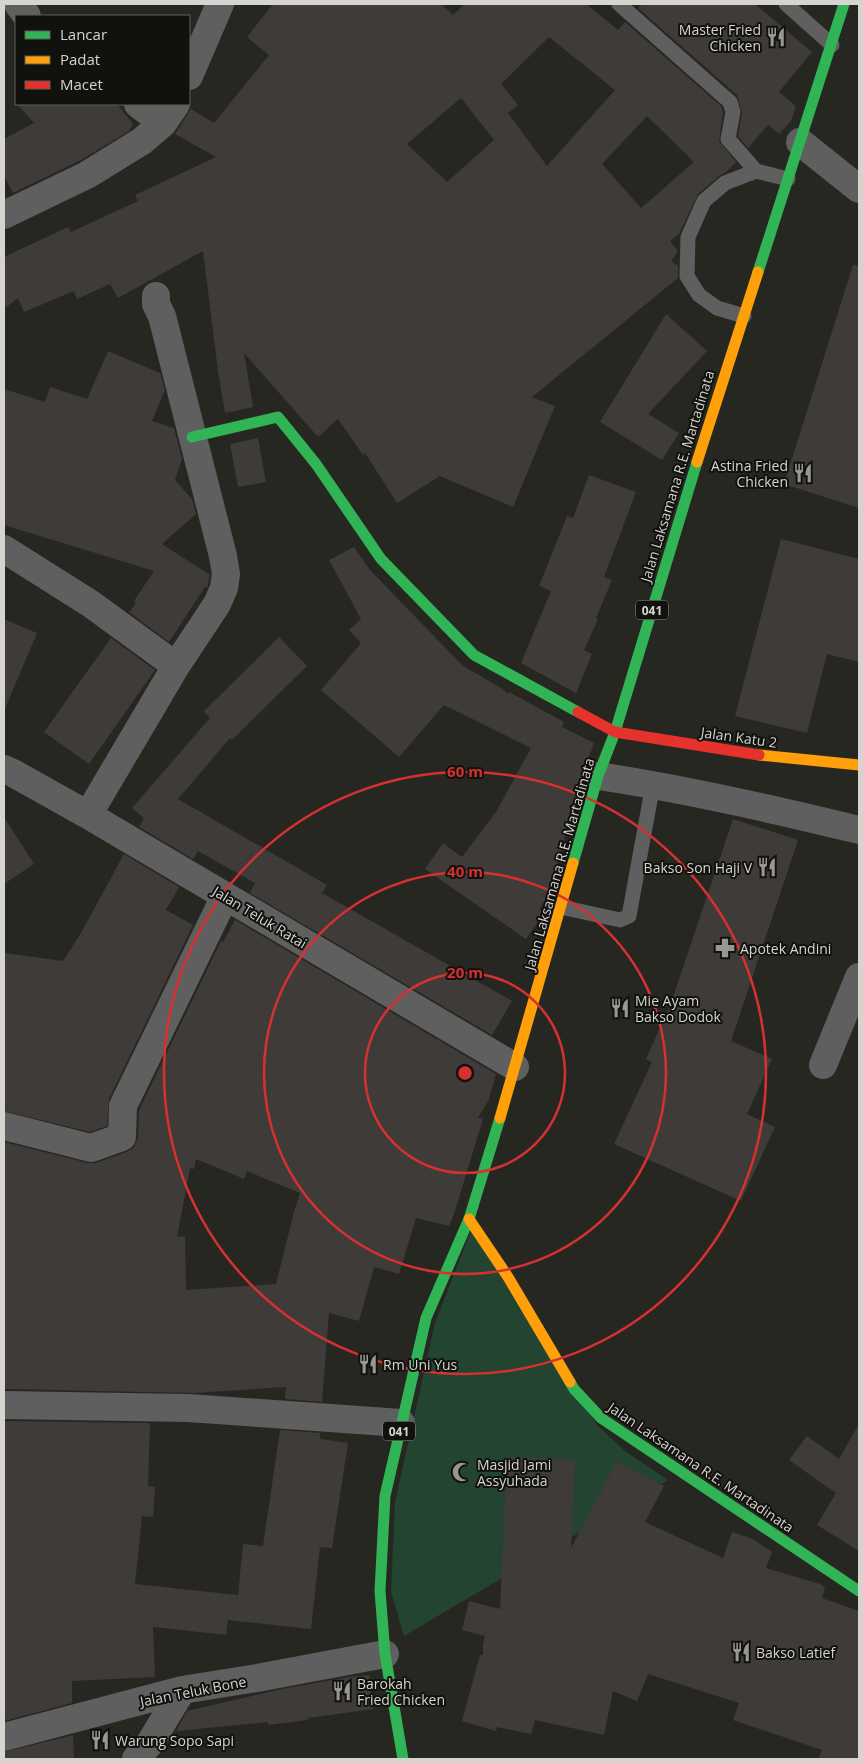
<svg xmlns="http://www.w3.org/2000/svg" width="863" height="1763" font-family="'Open Sans',sans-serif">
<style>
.green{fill:#224430}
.building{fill:#3e3b39;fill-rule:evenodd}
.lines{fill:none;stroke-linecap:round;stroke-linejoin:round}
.lane{stroke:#5e5f5e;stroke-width:15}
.street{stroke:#5e5f5e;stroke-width:28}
.fast{stroke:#30b455;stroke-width:11}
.slow{stroke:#ff9f0a;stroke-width:11}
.jam{stroke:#e5322d;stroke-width:11}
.ring{fill:none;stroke:#d63130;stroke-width:2.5}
.labels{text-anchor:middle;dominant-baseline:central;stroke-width:4;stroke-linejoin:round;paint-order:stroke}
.shield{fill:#11110d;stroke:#9a9a95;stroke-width:1}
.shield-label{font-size:12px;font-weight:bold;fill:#d5d4cf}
.poi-label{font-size:14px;fill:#d5d4cf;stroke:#11110d;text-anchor:start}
.street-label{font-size:14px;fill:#d5d4cf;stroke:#11110d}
.centre{fill:#d63130;stroke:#11110d;stroke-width:2.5}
.ring-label{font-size:15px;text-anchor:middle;font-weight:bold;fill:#d63130;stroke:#11110d;stroke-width:4;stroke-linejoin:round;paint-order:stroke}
</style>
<rect width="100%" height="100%" fill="#272722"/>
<path class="green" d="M472 1228 597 1425 625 1451 668 1480 404 1636 391 1592 395 1502 435 1323Z"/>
<path class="building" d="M273 4H441L453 15 465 4H586L618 30 625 22 722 107 723 113 719 141 736 162 726 172 719 176 698 194 679 234 670 241 678 251 671 261 678 266V278L532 397 555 406 513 507 440 476 397 503 365 453 363 455 338 419 318 437 244 353 253 407 225 413 218 371 203 251 118 298 110 284 77 299 74 291 24 312 18 298 4 309V257L68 227 71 232 138 201 135 195 216 157 175 134 191 109 214 123 269 55 247 37ZM549 37 615 90 547 166 508 113 518 105 501 84ZM461 98 494 140 447 182 407 144ZM647 116 694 162 641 208 602 164Z
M642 4H755L812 52 779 92 796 106 791 121 779 134 768 125 748 148 738 136 742 113 737 95 638 8Z
M17 104H117L133 124 129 131 81 160 13 193 4 176V139L34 123Z
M853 265 859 266V508L784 484Z
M666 314 707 351 648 414 679 433 662 460 600 422Z
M108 351 160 373 165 390 152 421 174 428 182 459 175 480 192 499 196 514 162 544 210 575 207 588 205 587 169 642 129 612 136 603 134 601 154 571 4 525V389L45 402 50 387 87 399Z
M258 438 266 482 238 487 230 444Z
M589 475 636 492 604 577 612 580 596 618 598 619 584 650 592 654 576 693 521 663 551 591 539 586 567 516 573 518Z
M781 539 859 559V662L827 654 807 733 735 716Z
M354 547 370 570 463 666 501 688 508 694 509 692 564 722 562 727 594 743 583 772 548 896 539 909 543 912 542 916 526 939 425 869 443 843 462 857 496 812 531 748 444 705 399 757 321 690 361 643 349 630 361 619 329 560Z
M4 619 37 633 4 711Z
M279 637 307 666 232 740 230 738 178 799 327 885 322 893 512 1001 492 1035 250 893 255 883 198 851 193 859 139 827 144 818 132 808 210 718 204 711Z
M111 638 155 670 89 764 44 732Z
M4 817 34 864 4 884Z
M733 819 798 840 731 1041 772 1059 747 1114 775 1127 741 1201 614 1144 652 1062 646 1059 671 1003Z
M124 854 179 887 166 910 193 925 109 1099 107 1126 90 1132 4 1111V953L63 961 81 933Z
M235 920 496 1074 489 1099 478 1118 483 1119 454 1214 449 1226 416 1218 399 1274 374 1267 359 1321 329 1313 322 1402 285 1399 286 1387 192 1393 4 1389V1142L88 1163H96L127 1152 134 1147 138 1138 139 1110 221 941 223 942ZM196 1159 244 1179 247 1171 300 1193 294 1212 276 1284 186 1290 185 1236 177 1237 190 1168 194 1169Z
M4 1421 150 1423 148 1486 155 1487 153 1517 142 1516 135 1584 238 1595 243 1544 263 1546 280 1430 320 1433V1439L348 1443 332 1548 320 1547 311 1629 228 1620 226 1635 153 1627 155 1677 72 1681V1703L4 1721Z
M859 1424V1551L817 1525 836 1493 789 1460 807 1436 839 1459Z
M507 1457 575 1459 571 1548 617 1461 664 1486 645 1522 723 1558 732 1532 753 1539 772 1552 766 1568 820 1584 825 1587 822 1598 859 1611V1759H818L822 1750 733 1720 739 1703 648 1674 637 1701 613 1691 604 1735 535 1720 531 1734 497 1727 496 1731 462 1721 480 1655H483V1644L485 1636 462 1630 469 1601 500 1609Z
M369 1675 373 1709 308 1718V1720L268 1725V1722L177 1731V1729L187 1711 282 1689 349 1677Z
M73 1735 74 1759H4V1752Z"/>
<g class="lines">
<path class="lane" d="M619 4 730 102 733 112 728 139 756 171
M786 4 832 45
M744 316 717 308 699 295 687 276 688 237 704 201 725 183 756 171 788 179
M561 907 620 920 629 916 653 784"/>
<path class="street" d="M18 4 27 16
M189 76 220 4
M138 104 163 123
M800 142 859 189
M4 215 87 175 142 141 163 123 176 104
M4 549 91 604 176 666
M4 769 13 773 88 815 515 1067
M598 776C686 789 773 809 859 830
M88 815 176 666 217 604 224 588 226 574 223 556 162 316 156 304V296
M823 1065 859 977
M4 1126 91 1148 122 1137 123 1106 225 896
M4 1405 188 1408 401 1423
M4 1737 182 1690 257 1678 385 1654
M136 1759 150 1743 182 1690"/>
<path class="fast" d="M758 272 844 4
M192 437 278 417 316 464 381 559 474 655 578 712
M573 863 598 776 615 732 697 462
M570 1382 574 1389 601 1418 859 1591
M403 1759 385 1654 380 1591 385 1496 426 1318 469 1219 500 1118"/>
<path class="slow" d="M697 462 758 272
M759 755 859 765
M500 1118 573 863
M469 1219 508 1277 570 1382"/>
<path class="jam" d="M578 712 615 732 759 755"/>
</g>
<g class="ring">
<circle cx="465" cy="1073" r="100"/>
<circle cx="465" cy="1073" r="201"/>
<circle cx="465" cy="1073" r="301"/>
</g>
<defs>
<symbol id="restaurant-bare" viewBox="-9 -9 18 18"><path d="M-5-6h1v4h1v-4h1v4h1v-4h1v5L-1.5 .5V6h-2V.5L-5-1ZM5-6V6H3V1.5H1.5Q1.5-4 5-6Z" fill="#989792" stroke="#11110d" stroke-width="2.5" paint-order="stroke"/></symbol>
<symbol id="pharmacy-bare" viewBox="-9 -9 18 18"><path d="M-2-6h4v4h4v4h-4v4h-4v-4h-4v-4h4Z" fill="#989792" stroke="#11110d" stroke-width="2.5" paint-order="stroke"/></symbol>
<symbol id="mosque-bare" viewBox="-9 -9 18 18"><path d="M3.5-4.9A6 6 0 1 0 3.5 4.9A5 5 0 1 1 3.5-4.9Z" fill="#989792" stroke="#11110d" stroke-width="2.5" paint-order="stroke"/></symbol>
</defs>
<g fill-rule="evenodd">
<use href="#restaurant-bare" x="762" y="23" width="28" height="28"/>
<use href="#restaurant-bare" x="789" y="459" width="28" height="28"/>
<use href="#restaurant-bare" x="753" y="853" width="28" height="28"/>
<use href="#pharmacy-bare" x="711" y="934" width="28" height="28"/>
<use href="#restaurant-bare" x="606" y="994" width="28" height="28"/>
<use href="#restaurant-bare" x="354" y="1350" width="28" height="28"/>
<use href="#mosque-bare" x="448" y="1458" width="28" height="28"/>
<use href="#restaurant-bare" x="727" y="1638" width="28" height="28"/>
<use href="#restaurant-bare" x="328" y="1677" width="28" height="28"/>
<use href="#restaurant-bare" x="86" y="1726" width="28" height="28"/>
</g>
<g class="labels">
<g class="shield">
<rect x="636" y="600.5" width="32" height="19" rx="4"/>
<rect x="383" y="1421.5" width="32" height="19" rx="4"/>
</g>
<g class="shield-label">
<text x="652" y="610">041</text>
<text x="399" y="1431">041</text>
</g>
<g class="poi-label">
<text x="761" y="29" text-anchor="end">Master Fried<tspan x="761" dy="16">Chicken</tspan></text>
<text x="788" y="465" text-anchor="end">Astina Fried<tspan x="788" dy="16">Chicken</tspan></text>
<text x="752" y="867" text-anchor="end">Bakso Son Haji V</text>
<text x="740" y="948">Apotek Andini</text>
<text x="635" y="1000">Mie Ayam<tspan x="635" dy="16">Bakso Dodok</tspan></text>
<text x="383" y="1364">Rm Uni Yus</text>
<text x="477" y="1464">Masjid Jami<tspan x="477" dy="16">Assyuhada</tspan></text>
<text x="756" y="1652">Bakso Latief</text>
<text x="357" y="1683">Barokah<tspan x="357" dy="16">Fried Chicken</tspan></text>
<text x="115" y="1740">Warung Sopo Sapi</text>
</g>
<g class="street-label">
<text transform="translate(677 476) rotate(-73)">Jalan Laksamana R.E. Martadinata</text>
<text transform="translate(739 737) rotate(8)">Jalan Katu 2</text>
<text transform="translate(559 864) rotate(-74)">Jalan Laksamana R.E. Martadinata</text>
<text transform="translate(260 917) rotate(31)">Jalan Teluk Ratai</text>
<text transform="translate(701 1467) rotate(34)">Jalan Laksamana R.E. Martadinata</text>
<text transform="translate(193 1691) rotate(-11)">Jalan Teluk Bone</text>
</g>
</g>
<circle cx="465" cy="1073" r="8" class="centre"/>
<g class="ring-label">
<text x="465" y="777">60 m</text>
<text x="465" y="877">40 m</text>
<text x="465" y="978">20 m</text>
</g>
<rect width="863" height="1763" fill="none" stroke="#d5d4cf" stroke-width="10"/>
<rect x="15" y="15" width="175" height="90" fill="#11110d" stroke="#5f5f5b"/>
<rect x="25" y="31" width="25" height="8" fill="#30b455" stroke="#5f5f5b"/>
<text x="60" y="40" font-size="15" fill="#d5d4cf">Lancar</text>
<rect x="25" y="56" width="25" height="8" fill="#ff9f0a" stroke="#5f5f5b"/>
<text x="60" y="65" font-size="15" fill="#d5d4cf">Padat</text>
<rect x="25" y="81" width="25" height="8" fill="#e5322d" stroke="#5f5f5b"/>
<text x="60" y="90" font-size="15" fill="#d5d4cf">Macet</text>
</svg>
